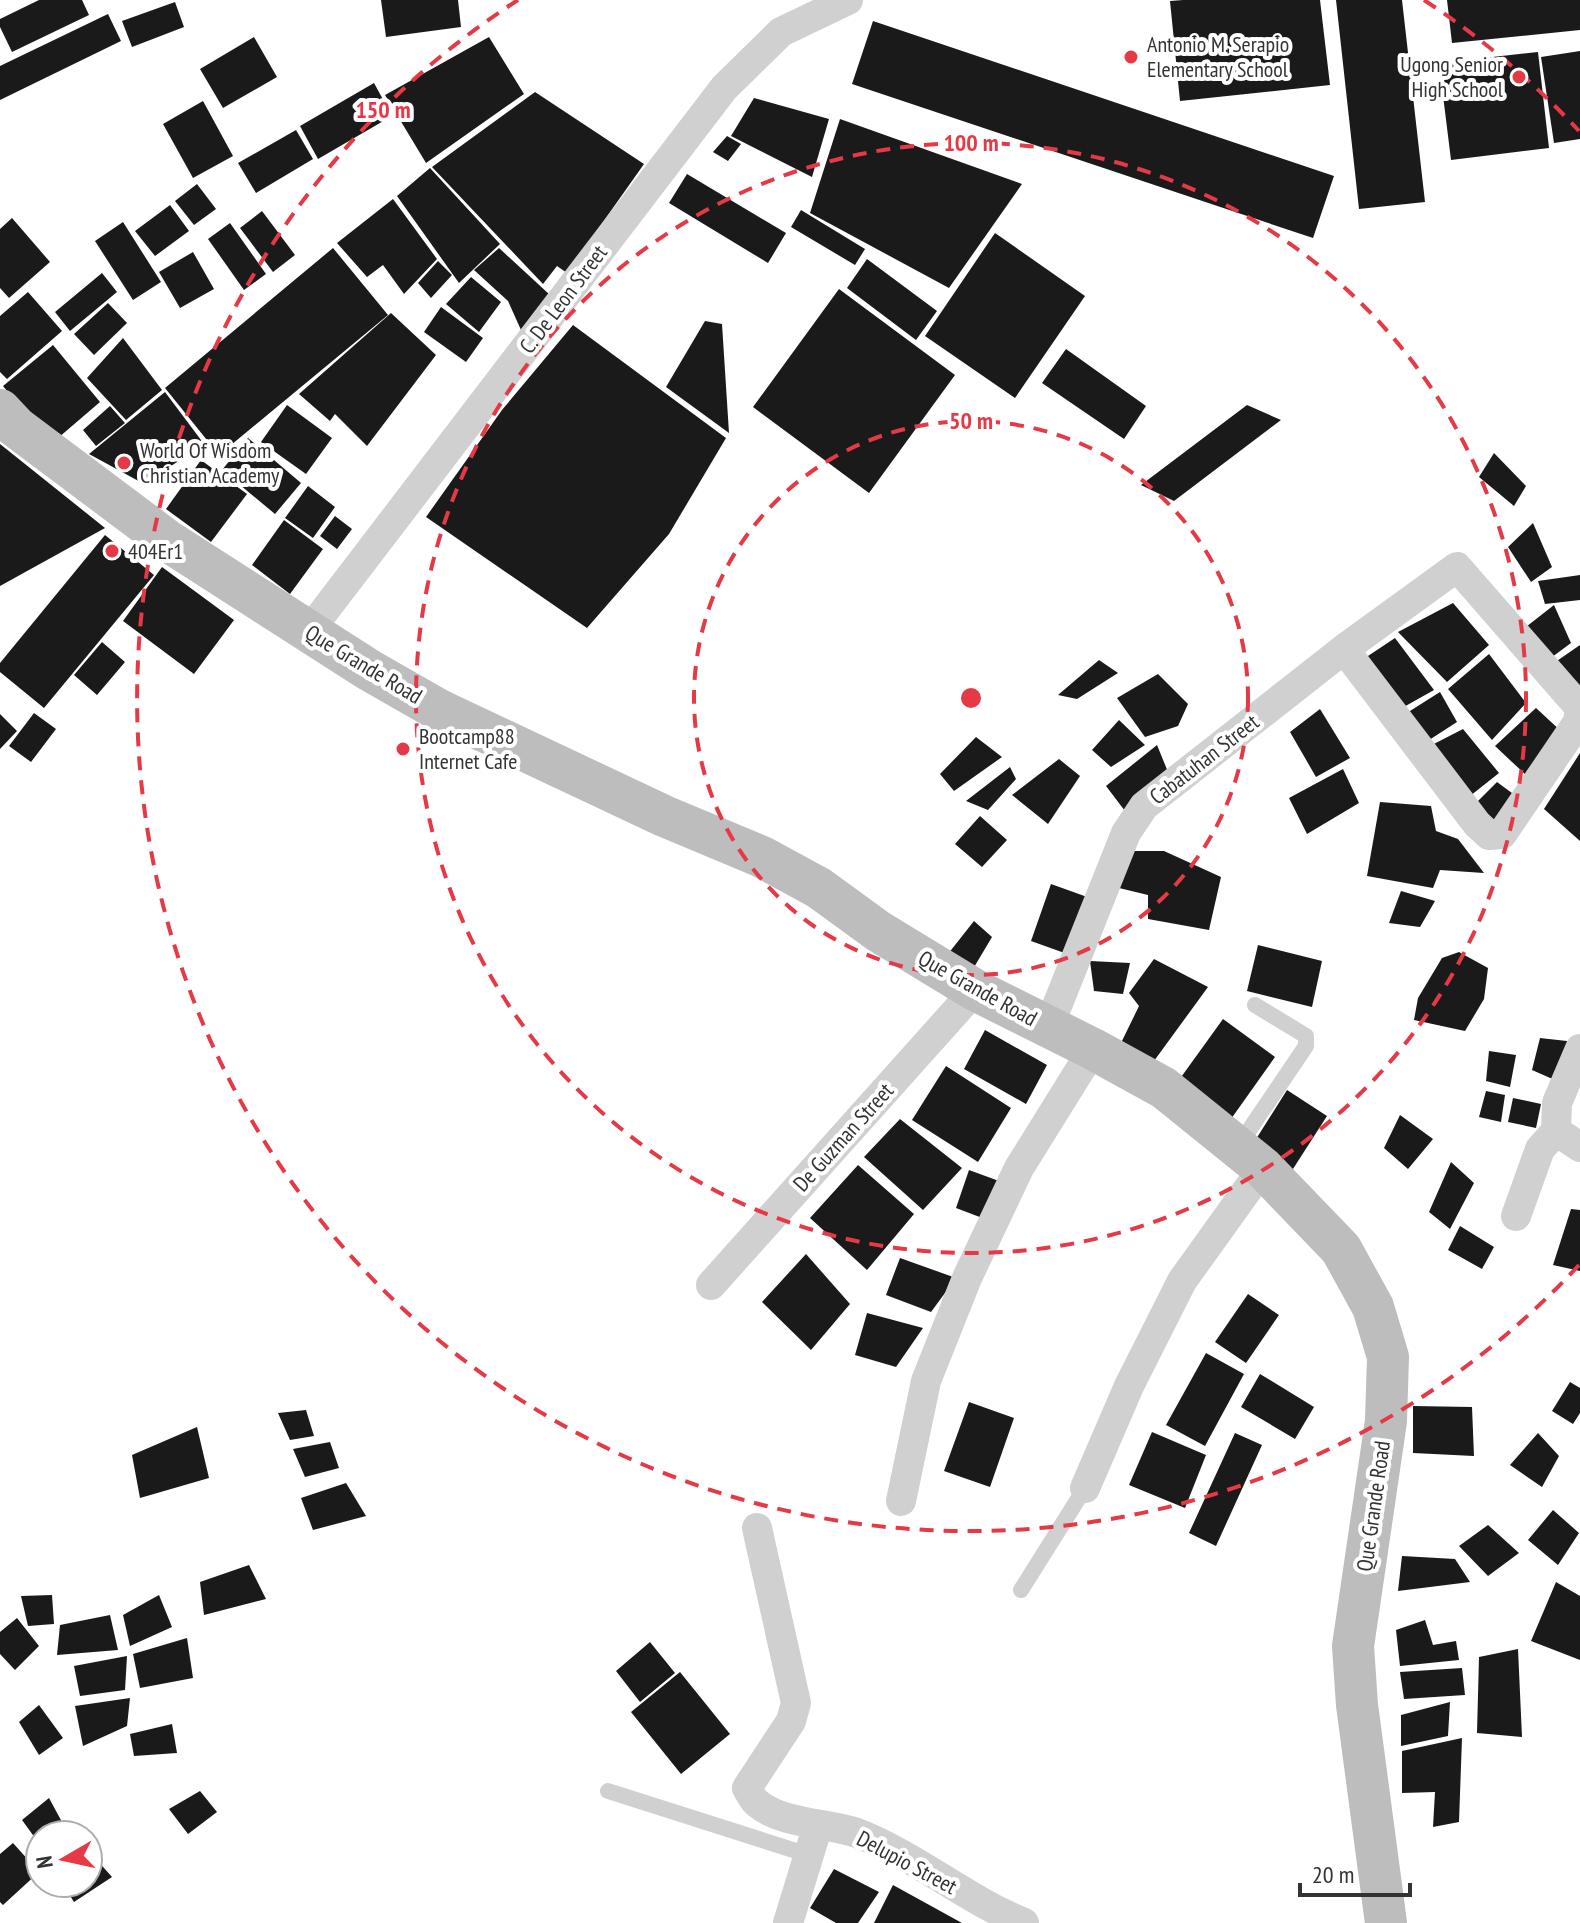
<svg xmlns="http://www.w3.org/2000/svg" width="1580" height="1923" font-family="'PT Sans Narrow',sans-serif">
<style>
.building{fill:#1a1a1a}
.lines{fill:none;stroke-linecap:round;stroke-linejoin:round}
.lane{stroke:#d0d0d0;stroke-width:16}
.street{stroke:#d0d0d0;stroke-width:30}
.secondary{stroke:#bdbdbd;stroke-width:42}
.ring{fill:none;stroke:#e63946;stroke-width:4;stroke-dasharray:14 10}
.poi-dot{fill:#e63946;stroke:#fff;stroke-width:3}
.labels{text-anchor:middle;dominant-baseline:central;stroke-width:8;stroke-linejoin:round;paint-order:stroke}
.poi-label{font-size:22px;fill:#333;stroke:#fff;text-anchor:start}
.street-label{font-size:22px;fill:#333;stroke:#fff}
.centre{fill:#e63946;stroke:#fff;stroke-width:4}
.ring-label{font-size:24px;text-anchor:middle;font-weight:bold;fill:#e63946;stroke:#fff;stroke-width:8;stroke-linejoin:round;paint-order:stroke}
</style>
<rect width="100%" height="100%" fill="#fff"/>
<path class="building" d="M39 0H82L89 15 12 52 0 27V19Z
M381 0H458L461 27 386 37Z
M1183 0H1320L1330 85 1180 101 1170 1Z
M1336 0H1402L1425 202 1359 209Z
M1447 0H1580V30L1452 43Z
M175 2 184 27 132 47 122 21Z
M108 14 121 41 0 100V66Z
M873 21 1334 176 1313 238 852 84Z
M254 37 277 77 223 108 200 69Z
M489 37 524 94 426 163 385 95Z
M1580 51V139L1554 143 1541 57Z
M1538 52 1549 148 1451 160 1439 63Z
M374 83 392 116 318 159 300 126Z
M535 92 644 164 567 273 557 266 543 284 432 167Z
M754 98 829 119 812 177 731 136Z
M203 101 233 156 193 178 163 124Z
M840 119 1022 184 949 288 810 213Z
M296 130 313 159 256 193 238 163Z
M727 136 741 144 728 161 713 152Z
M430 168 500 244 459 283 397 196Z
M687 174 786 233 768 263 669 203Z
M197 184 216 209 194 225 175 201Z
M393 199 437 259 404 294 383 265 367 277 337 243Z
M170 205 189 231 155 256 135 231Z
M801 210 865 249 855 265 791 227Z
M262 211 295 255 273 272 240 228Z
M12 218 50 262 9 298 0 288V229Z
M123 222 161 282 133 300 95 241Z
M230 223 266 274 244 290 208 239Z
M995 233 1085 296 1015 398 925 336Z
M333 248 388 315 219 455 165 388Z
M499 248 550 295 521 330 508 301 474 270Z
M193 252 214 289 180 308 159 272Z
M867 259 937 311 916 340 847 288Z
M438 261 452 275 431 298 418 283Z
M102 273 117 292 70 331 55 312Z
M471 277 501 302 479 332 446 304Z
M839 289 955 375 869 493 753 407Z
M28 292 62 331 7 379 0 372V316Z
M108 303 127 323 94 355 74 334Z
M441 307 483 338 466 362 424 332Z
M391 313 436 355 367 446 335 414 330 421 299 394Z
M705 321 722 324 729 433 666 387Z
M573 325 726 438 669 534 587 628 426 517 502 410Z
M123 338 162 390 126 420 87 378Z
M53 345 100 402 51 444 3 386Z
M1066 349 1146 406 1124 439 1042 383Z
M165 392 204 444 144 484 89 454Z
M287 405 332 438 306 474 261 442Z
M1247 405 1281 420 1174 501 1141 485Z
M110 406 125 423 96 446 83 430Z
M248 438 301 483 275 514 222 470Z
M0 444 105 528 0 586Z
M1494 453 1526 486 1514 506 1479 477Z
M201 460 247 494 211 542 166 509Z
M308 486 335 507 313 538 285 518Z
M335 516 352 529 337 549 320 536Z
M284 520 323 549 290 594 252 565Z
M1533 523 1552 567 1531 582 1508 547Z
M105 535 154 575 44 708 0 672V663Z
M162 567 234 620 194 674 123 621Z
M1580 575V600L1545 604 1538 581Z
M1453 603 1489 645 1447 682 1398 632Z
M1554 605 1571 643 1544 663 1517 634Z
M1395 638 1434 690 1402 708 1362 660Z
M102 642 125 662 97 695 74 675Z
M1580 645V701L1551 665Z
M1489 654 1526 703 1492 740 1448 689Z
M1099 660 1118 673 1077 699 1058 695Z
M1158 674 1188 704 1178 726 1145 737 1117 698Z
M1440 692 1457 722 1426 742 1402 716Z
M1536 708 1563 733 1528 777 1495 746Z
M1320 709 1350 758 1316 777 1290 732Z
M34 713 56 729 31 762 9 746Z
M0 714 17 731 0 749Z
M1119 720 1145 745 1111 767 1092 750Z
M1463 729 1499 773 1465 800 1428 747Z
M976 737 1002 757 954 791 940 774Z
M1157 745 1168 772 1125 811 1106 786Z
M1580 753V841L1544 809Z
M1059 759 1080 776 1048 824 1012 795Z
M1010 767 1016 779 988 810 966 801Z
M1343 769 1359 803 1307 834 1289 798Z
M1497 782 1516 796 1491 834 1470 809Z
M1380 802 1431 806 1436 831 1458 839 1484 873 1440 870 1433 888 1367 876Z
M980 816 1007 840 982 867 955 844Z
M1131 851H1164L1221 877 1209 930 1148 919V895L1119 888Z
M1051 884 1090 898 1070 955 1031 941Z
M1401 891 1435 901 1420 927 1389 923Z
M974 921 992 937 970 974 944 959Z
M1258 945 1322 961 1312 1007 1247 991Z
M1459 952 1488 968 1484 999 1465 1031 1414 1020 1418 998 1442 958Z
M1154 959 1208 987 1154 1061 1121 1043 1139 1006 1129 993Z
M1090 961 1130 963 1123 994 1094 991Z
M1223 1019 1275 1057 1231 1119 1179 1080Z
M985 1030 1047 1065 1026 1104 964 1069Z
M1540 1038 1567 1041 1566 1059 1557 1081 1532 1070Z
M1489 1051 1516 1055 1510 1087 1486 1081Z
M946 1066 1011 1108 978 1162 912 1120Z
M1287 1090 1327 1116 1291 1172 1251 1147Z
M1486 1091 1505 1095 1501 1122 1479 1117Z
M1513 1098 1541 1104 1536 1128 1508 1122Z
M1400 1115 1433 1139 1408 1169 1384 1148Z
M900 1119 962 1168 923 1210 864 1157Z
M1451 1162 1474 1183 1450 1229 1429 1212Z
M858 1165 914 1214 867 1270 810 1218Z
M969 1170 999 1181 985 1219 956 1208Z
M1571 1209 1580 1210V1271L1553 1265Z
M1460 1226 1494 1247 1482 1269 1448 1250Z
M806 1254 850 1304 811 1350 762 1302Z
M900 1258 956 1278 931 1312 886 1295Z
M1248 1294 1279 1315 1246 1363 1215 1342Z
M867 1313 923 1328 896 1367 855 1355Z
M1206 1353 1244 1374 1205 1446 1166 1425Z
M1260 1374 1314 1407 1295 1439 1241 1407Z
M1570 1382 1580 1388V1413L1573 1424 1552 1411Z
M969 1402 1014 1418 990 1487 944 1471Z
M1413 1406 1472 1407 1474 1456 1413 1453Z
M306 1410 314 1436 290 1440 278 1413Z
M197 1427 209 1478 140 1498 132 1455Z
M1152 1432 1206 1455 1185 1508 1129 1485Z
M1235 1433 1262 1445 1216 1546 1189 1533Z
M1538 1433 1559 1456 1542 1487 1510 1465Z
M330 1442 339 1468 305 1477 293 1449Z
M346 1483 366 1516 313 1530 301 1498Z
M1553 1510 1579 1533 1558 1565 1528 1540Z
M1488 1525 1519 1553 1488 1576 1459 1546Z
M1402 1556 1455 1559 1470 1582 1398 1591Z
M249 1565 266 1599 204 1615 200 1582Z
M1556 1582 1580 1596V1660L1531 1641Z
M52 1595 54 1624 28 1626 21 1596Z
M159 1595 172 1627 130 1646 123 1615Z
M110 1615 118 1650 57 1655 60 1625Z
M17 1618 39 1646 15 1670 0 1654V1632Z
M1425 1620 1433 1645 1456 1641 1459 1660 1400 1666 1396 1630Z
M187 1638 193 1678 140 1688 133 1654Z
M650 1642 675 1673 640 1702 616 1671Z
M1518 1649 1522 1737 1477 1733 1479 1657Z
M127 1656 125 1690 80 1696 74 1666Z
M1462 1668 1465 1695 1404 1699 1400 1672Z
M680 1672 730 1734 681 1774 631 1712Z
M130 1698 127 1726 83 1746 75 1706Z
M1450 1702 1448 1736 1401 1746V1715Z
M39 1705 63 1738 39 1755 19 1722Z
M172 1724 177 1753 134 1756 130 1734Z
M1462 1738 1459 1822 1433 1827 1435 1792 1402 1793V1751Z
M200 1791 217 1812 188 1834 169 1809Z
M49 1798 62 1822 46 1835H40L38 1842 22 1820Z
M13 1843 39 1872 3 1905 0 1902V1854Z
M88 1850 112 1877 74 1902 62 1883H88Z
M834 1869 879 1892 858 1923H836L810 1908Z
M893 1885 962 1923H874Z"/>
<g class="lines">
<path class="lane" d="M1239 1145 1306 1046V1036L1255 1005
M1021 1590 1085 1488
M608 1791 809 1855"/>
<path class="street" d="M309 631 724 88 781 32 848 0
M1049 1026 1126 833 1144 806 1344 649 1457 567 1580 708 1578 722 1502 834 1489 835 1477 824 1344 649
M1556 1131 1580 1147
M1516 1216 1540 1149 1556 1131 1557 1103 1580 1049
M711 1285 975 990
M1085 1488 1129 1386 1182 1281 1263 1168
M901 1501 926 1381 967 1278 1019 1168 1093 1049
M757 1528 796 1703 791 1721 747 1788C750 1793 753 1800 757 1803 781 1824 828 1823 857 1833 916 1856 965 1899 1024 1923
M788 1923 818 1825"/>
<path class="secondary" d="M0 410 16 427 168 541 369 670 439 710 664 816 762 857 819 888 878 931 975 990 1093 1049 1164 1088 1263 1168 1341 1249 1373 1307 1388 1357 1386 1421 1353 1646 1357 1705 1386 1923"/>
</g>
<g class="ring">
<circle cx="971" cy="698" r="277"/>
<circle cx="971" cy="698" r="555"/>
<path d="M1579 1265A832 832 0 1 1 518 0M1424 0A832 832 0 0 1 1579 131"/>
</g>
<g class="poi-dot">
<circle cx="1131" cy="57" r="8"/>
<circle cx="1519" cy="77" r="8"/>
<circle cx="124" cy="463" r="8"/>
<circle cx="112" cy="551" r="8"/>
<circle cx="403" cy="749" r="8"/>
</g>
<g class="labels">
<g class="poi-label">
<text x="1147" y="44">Antonio M. Serapio<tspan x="1147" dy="25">Elementary School</tspan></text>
<text x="1503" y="64" text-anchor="end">Ugong Senior<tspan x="1503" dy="25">High School</tspan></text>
<text x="140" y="450">World Of Wisdom<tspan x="140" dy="25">Christian Academy</tspan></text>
<text x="128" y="551">404Er1</text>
<text x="419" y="736">Bootcamp88<tspan x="419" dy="25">Internet Cafe</tspan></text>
</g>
<g class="street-label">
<text transform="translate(563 299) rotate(-53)">C. De Leon Street</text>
<text transform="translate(364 664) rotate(31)">Que Grande Road</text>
<text transform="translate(1204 759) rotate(-38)">Cabatuhan Street</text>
<text transform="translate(978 988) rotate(29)">Que Grande Road</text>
<text transform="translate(843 1137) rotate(-48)">De Guzman Street</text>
<text transform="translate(1373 1506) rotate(-82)">Que Grande Road</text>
<text transform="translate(907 1862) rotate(28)">Delupio Street</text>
</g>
</g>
<circle cx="971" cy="698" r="12" class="centre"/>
<g class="ring-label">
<text x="383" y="118">150 m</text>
<text x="971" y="151">100 m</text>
<text x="971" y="429">50 m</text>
</g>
<g transform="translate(64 1859) rotate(261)"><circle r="38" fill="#ffffff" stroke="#adadad" stroke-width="2"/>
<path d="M0-6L14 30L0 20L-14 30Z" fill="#e63946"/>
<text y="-12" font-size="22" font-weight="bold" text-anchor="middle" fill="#333333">N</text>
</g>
<path d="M1300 1883v12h110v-12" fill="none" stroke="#333333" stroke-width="4"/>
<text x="1312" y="1883" font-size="24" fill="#333333" stroke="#ffffff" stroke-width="6" paint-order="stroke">20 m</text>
</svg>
